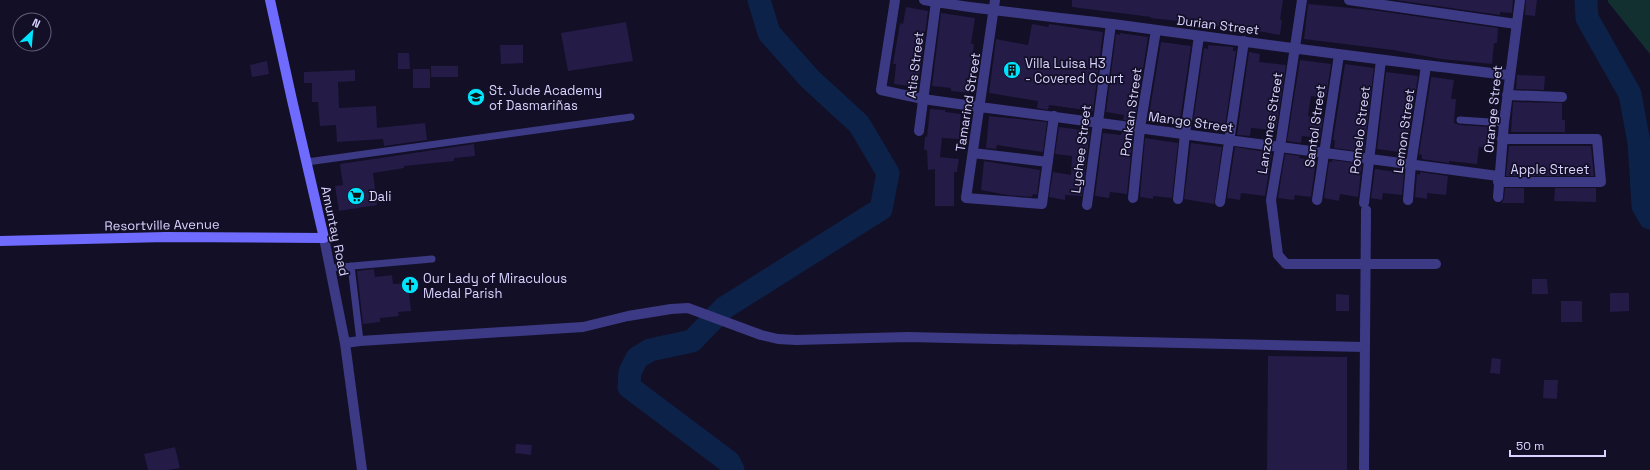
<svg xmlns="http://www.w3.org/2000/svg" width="1650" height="470" font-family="'Space Grotesk',sans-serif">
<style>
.green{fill:#12302f}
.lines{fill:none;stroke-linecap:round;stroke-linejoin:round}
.river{stroke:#0c2248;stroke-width:23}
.building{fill:#241b47}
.lane{stroke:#3d3a85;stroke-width:7}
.street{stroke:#3d3a85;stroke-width:10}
.secondary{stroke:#6f6bff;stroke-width:10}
.labels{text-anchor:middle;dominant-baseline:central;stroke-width:3.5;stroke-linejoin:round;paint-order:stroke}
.street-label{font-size:13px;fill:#d9d4ff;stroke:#130f26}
.poi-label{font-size:13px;fill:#d9d4ff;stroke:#130f26;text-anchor:start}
</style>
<rect width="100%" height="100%" fill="#130f26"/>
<path class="green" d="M1608 0H1650V54L1608 2Z"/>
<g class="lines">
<path class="river" d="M1586 0 1587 18 1630 94 1639 143 1643 206 1650 218
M733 470 729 462 629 387 630 372 637 358 650 350 692 341 724 308 881 209 888 173 859 124 810 79 769 33 759 0"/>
</g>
<path class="building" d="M1072 0H1283L1280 20H1282L1280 35 1252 30 1207 25V24L1150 18 1151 17 1072 7Z
M1395 0H1513L1512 13 1500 12V15Z
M1526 0H1537L1535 16 1525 15Z
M1308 4 1372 10 1498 28 1497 43H1494L1492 64 1441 59 1393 50 1304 39Z
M906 7 928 11 918 87 894 84 896 64H893L900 23 903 24Z
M941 13 975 18 971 44H974L969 80H970L969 93 951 91V88L932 86Z
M626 22 633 61 568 71 561 33Z
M1032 24 1048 27 1049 24 1103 32 1093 111 1049 105 1048 110 1037 108 1038 101 989 93 996 39 1028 45Z
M1120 33 1148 37 1135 121 1123 120 1124 115 1106 112 1116 34 1120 35Z
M1161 42 1191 46 1180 120 1149 115Z
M500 45H523V63L501 64Z
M1208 45 1233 47V51H1236L1225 126 1193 122 1204 48 1208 49Z
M1249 52 1260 54 1259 62 1286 65 1276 130 1251 128 1250 136 1237 135Z
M398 53H409L410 69H398Z
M1300 60 1331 64 1326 98 1311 96 1308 116 1323 118 1320 138 1302 136 1301 143 1287 141Z
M267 61 269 74 252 77 250 65Z
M1345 64 1374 68 1364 152 1334 148 1335 140H1333Z
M431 66H458V77H431Z
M413 69H430V88H413Z
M355 70V81L338 82 339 108 376 106 377 128 425 123 427 140 384 146 383 139 337 142 336 125 320 126 318 102H312V83H304V72Z
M1386 72 1418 76 1406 153 1377 149Z
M1517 75 1545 76 1544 90 1516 89Z
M1432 77 1454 80 1451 99H1456L1454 123 1460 125 1490 127 1487 148 1479 147 1477 164 1449 161V163L1422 159V155L1419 154 1431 78Z
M1513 102 1562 103V120H1565V132H1511Z
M930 109 945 110V112L961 114 959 139 942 138 940 157 959 159 957 172H954V206H935V169L928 170 927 150H924L925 136 927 137Z
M989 116 1047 122 1043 152 997 145 996 149 986 148Z
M1059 127 1090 131 1082 196 1065 195V200L1049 197 1053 172 1071 175 1072 156 1055 154Z
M1122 132 1133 134 1127 194 1110 192 1109 198 1095 196 1103 133 1121 135Z
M1145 138 1178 143 1172 198 1153 196V199L1140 197Z
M1191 143 1222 147 1214 204 1184 199Z
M474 144 475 156 454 158V161L404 166V168L373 173 377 205 339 211 335 186 343 185 340 164Z
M1509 146H1591L1594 176H1506Z
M1235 147 1272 153 1265 196 1241 193 1240 200 1227 198Z
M1285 154 1300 156 1299 158 1316 160 1311 197 1295 195 1294 200 1278 198Z
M1332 160 1362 164 1358 197 1340 194 1339 201 1324 198 1329 162H1332Z
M984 161 1040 170 1037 195 1033 194 1032 197 1007 195 981 190Z
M1375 169 1404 173 1402 195 1383 193 1382 200 1371 198Z
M1420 172 1448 176 1446 195 1427 193V199L1415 197 1417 174 1420 175Z
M1505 188H1524V203H1502L1504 198Z
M1555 188H1596V202L1554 201Z
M374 269 375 277 392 275 393 284 408 283 411 311 398 312 399 316 380 318V322L363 324 357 271Z
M1532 279H1547L1548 294H1532Z
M1610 293H1629V311L1610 312Z
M1336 294 1349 295V311H1336Z
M1561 301H1582V322H1561Z
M1268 356 1347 357V470H1267Z
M1492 358 1501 359 1500 374 1490 373Z
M1544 380H1558L1557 399 1543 398Z
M516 444 532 445 531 455 515 453Z
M175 447 180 468 168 470H148L144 454Z"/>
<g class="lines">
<path class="lane" d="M1460 120 1504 123
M307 162 631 117
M351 266 360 341
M330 268 432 259"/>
<path class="street" d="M895 0 881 90 923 99 980 107 1498 176
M924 0C987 11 1050 16 1113 24 1245 42 1377 60 1509 75
M995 0 966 198 1042 204 1054 116
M1302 0 1280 147 1271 200 1278 255 1286 264H1436
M1349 0 1516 24
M1507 95 1562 97
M919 131 936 2
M973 153 1048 162
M1498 182H1601L1597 139H1502
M1498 197 1504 123 1520 0
M1133 198 1140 128 1156 30
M1178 199 1185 134 1199 36
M1317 200 1339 55
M1408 200 1411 164 1426 66
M1220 202 1244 41
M1364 203 1381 60
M1087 205 1111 24
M324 238 345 343 362 470
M345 343 360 341 583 327 628 316 671 309 688 308 761 335 778 339 796 340 908 337 1365 347
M1364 470 1366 210"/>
<path class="secondary" d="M0 241 166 237 324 238 292 100 270 0"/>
</g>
<defs>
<symbol id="building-disc" viewBox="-11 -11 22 22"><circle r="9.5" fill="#00e5ff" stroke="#130f26"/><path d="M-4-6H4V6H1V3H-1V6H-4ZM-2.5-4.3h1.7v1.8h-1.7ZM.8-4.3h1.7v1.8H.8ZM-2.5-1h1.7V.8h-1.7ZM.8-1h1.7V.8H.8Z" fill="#111"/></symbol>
<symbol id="school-disc" viewBox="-11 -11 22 22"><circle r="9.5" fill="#00e5ff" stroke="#130f26"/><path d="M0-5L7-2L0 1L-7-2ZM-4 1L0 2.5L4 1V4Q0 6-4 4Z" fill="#111"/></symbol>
<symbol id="supermarket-disc" viewBox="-11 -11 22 22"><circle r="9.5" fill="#00e5ff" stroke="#130f26"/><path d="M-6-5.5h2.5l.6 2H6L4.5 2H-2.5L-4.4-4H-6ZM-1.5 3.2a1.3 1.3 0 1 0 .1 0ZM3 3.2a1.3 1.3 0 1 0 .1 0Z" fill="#111"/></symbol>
<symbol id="church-disc" viewBox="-11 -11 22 22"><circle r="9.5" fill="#00e5ff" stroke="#130f26"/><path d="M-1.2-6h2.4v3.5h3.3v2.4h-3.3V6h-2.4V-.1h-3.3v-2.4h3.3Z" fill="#111"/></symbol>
</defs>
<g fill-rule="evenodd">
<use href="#building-disc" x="1002" y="60" width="20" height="20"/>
<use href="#school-disc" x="466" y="87" width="20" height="20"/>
<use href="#supermarket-disc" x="346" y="186" width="20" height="20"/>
<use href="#church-disc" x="400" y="275" width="20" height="20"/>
</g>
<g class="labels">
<g class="street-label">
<text transform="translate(1218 25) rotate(7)">Durian Street</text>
<text transform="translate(915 65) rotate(-83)">Atis Street</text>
<text transform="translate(968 102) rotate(-81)">Tamarind Street</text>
<text transform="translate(1493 109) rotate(-84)">Orange Street</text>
<text transform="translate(1131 112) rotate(-82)">Ponkan Street</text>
<text transform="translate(1191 122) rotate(8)">Mango Street</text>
<text transform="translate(1270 123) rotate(-81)">Lanzones Street</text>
<text transform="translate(1315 126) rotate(-82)">Santol Street</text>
<text transform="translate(1360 130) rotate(-83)">Pomelo Street</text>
<text transform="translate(1404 131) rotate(-82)">Lemon Street</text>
<text transform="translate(1081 149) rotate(-83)">Lychee Street</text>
<text x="1550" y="169">Apple Street</text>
<text transform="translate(162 225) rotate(-1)">Resortville Avenue</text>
<text transform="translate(335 231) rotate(78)">Amuntay Road</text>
</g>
<g class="poi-label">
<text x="1025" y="63">Villa Luisa H3<tspan x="1025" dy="15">- Covered Court</tspan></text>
<text x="489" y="90">St. Jude Academy<tspan x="489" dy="15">of Dasmariñas</tspan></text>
<text x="369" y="196">Dali</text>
<text x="423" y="278">Our Lady of Miraculous<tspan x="423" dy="15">Medal Parish</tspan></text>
</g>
</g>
<g transform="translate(32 32) rotate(26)"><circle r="19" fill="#130f26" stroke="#625e7d"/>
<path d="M0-3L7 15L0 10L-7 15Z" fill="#00e5ff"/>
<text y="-6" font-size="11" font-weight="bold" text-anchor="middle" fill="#d9d4ff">N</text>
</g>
<path d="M1510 450v6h95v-6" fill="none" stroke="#d9d4ff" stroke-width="2"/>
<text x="1516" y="450" font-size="12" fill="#d9d4ff" stroke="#130f26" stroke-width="3" paint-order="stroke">50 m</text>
</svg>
